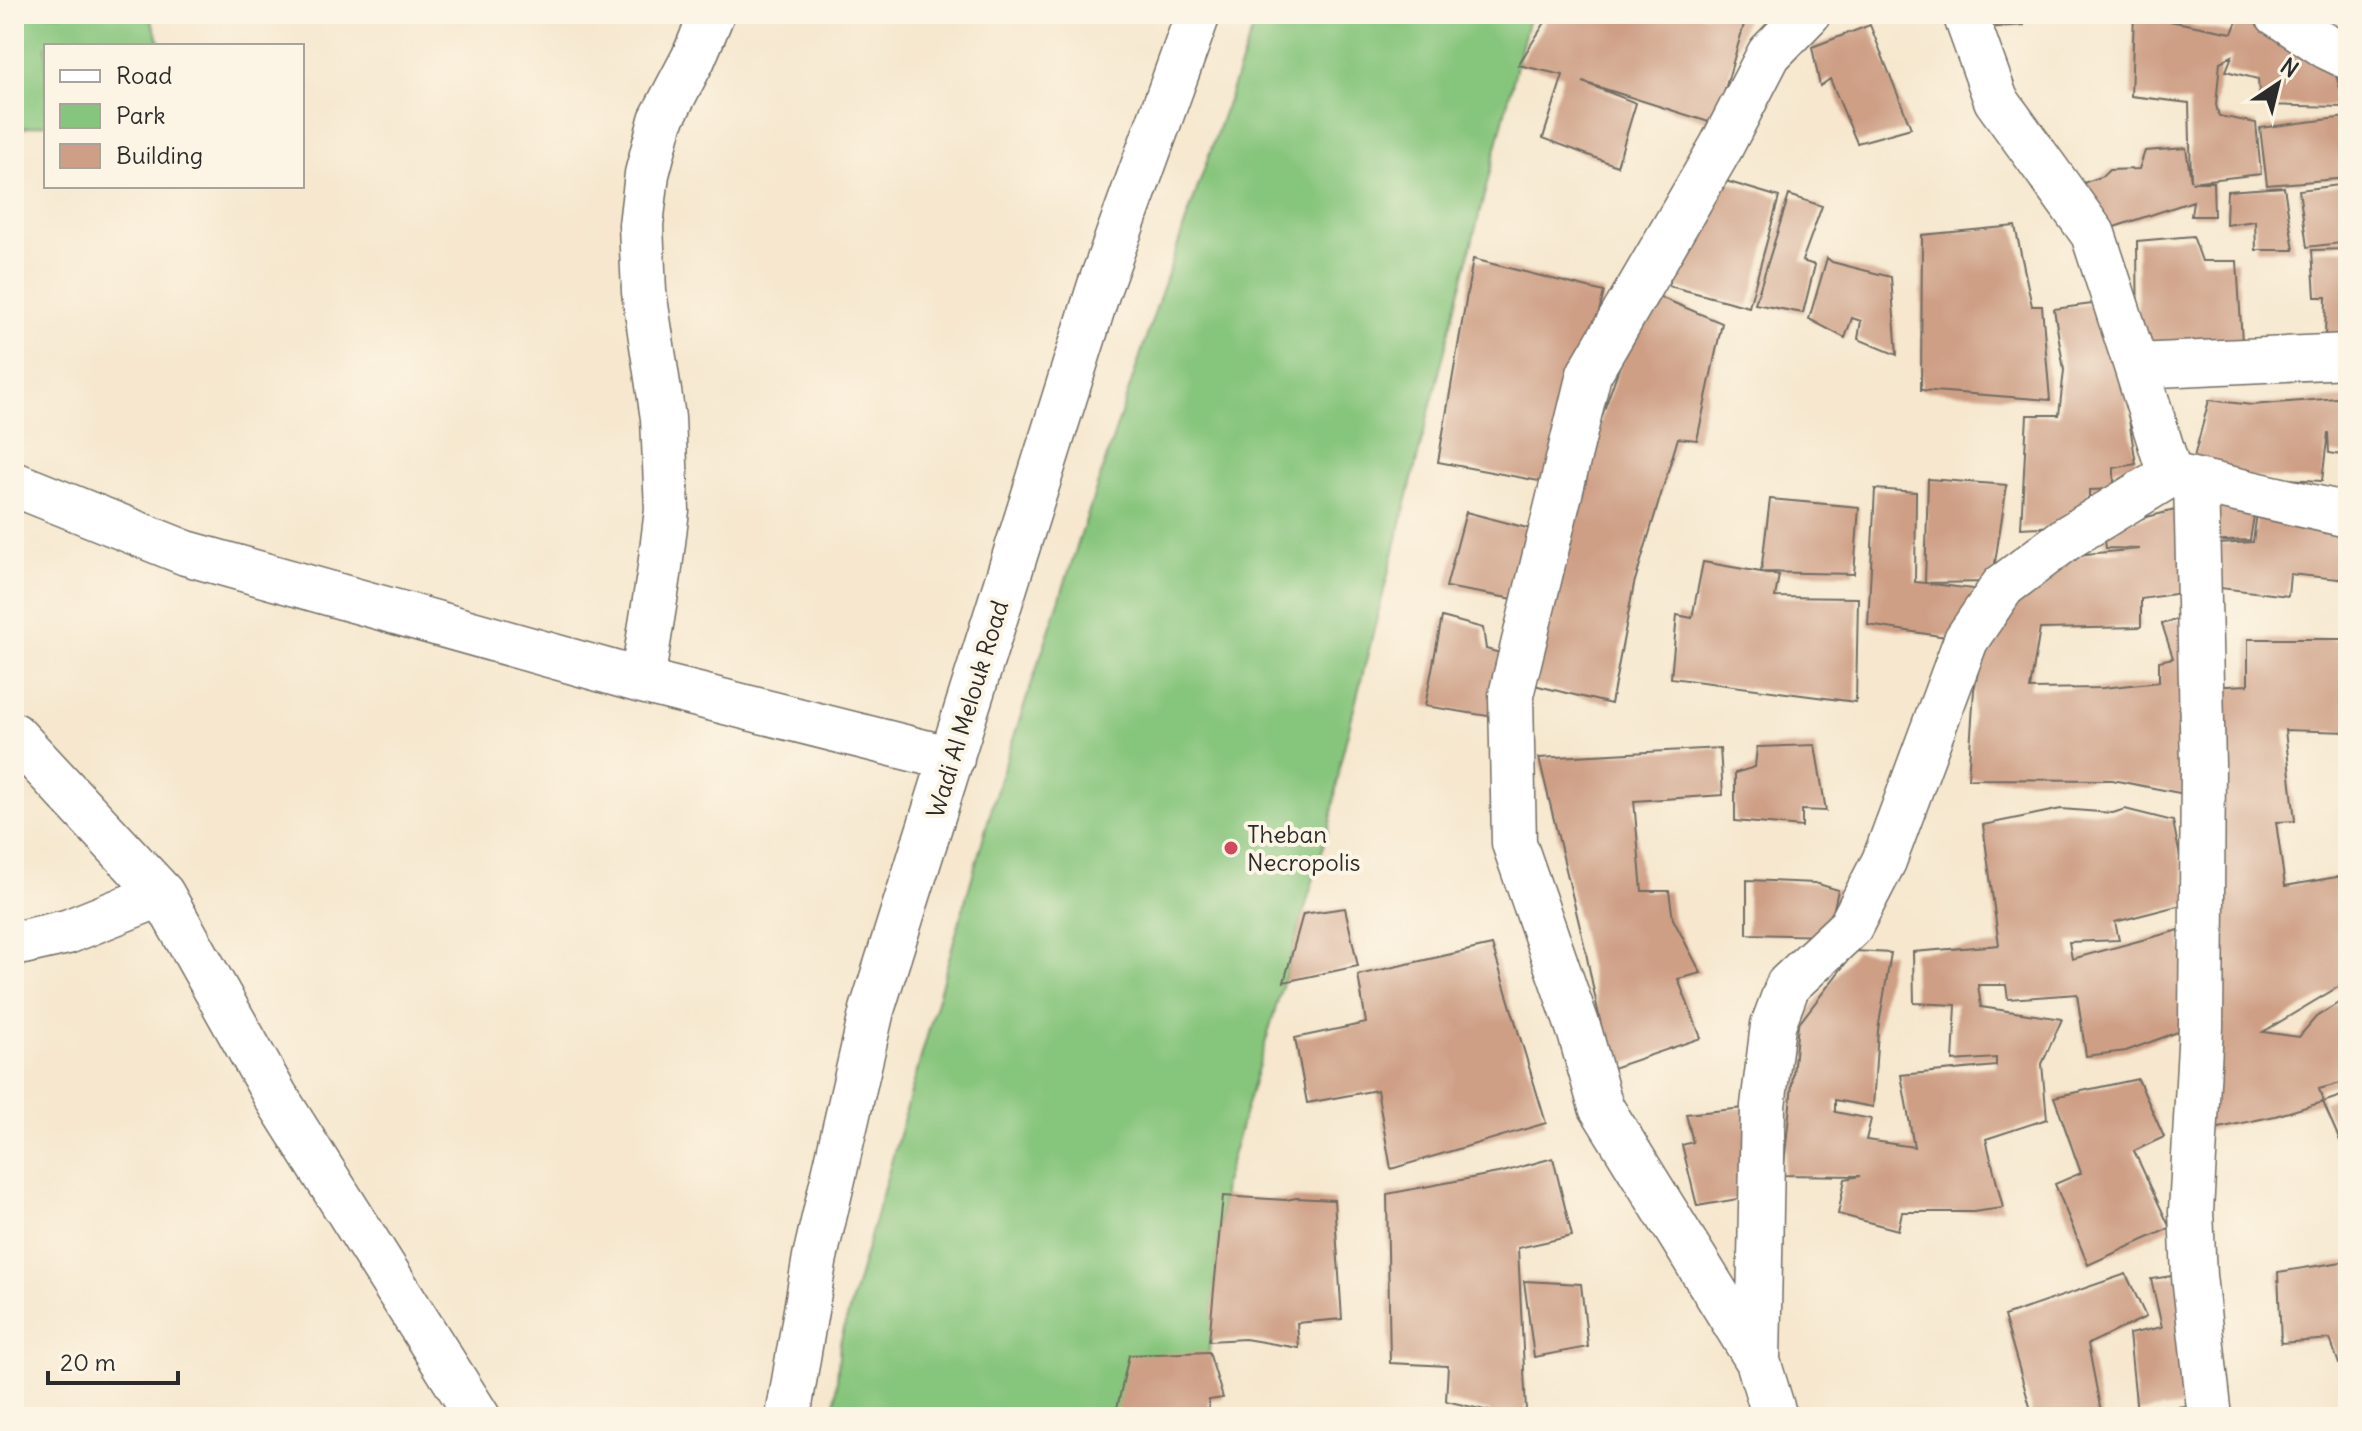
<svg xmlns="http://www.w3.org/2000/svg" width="2362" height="1431" font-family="Delius,sans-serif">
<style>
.green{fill:#86c57c;stroke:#587854;stroke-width:2}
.building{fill:#ce9f85}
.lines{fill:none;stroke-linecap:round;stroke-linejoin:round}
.minor-casing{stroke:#726d64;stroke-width:47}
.minor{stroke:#fff;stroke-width:44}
.poi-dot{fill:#d1495b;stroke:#fcf5e5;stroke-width:3}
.labels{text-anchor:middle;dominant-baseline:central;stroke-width:8;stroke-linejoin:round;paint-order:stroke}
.street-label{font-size:24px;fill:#2b2b2b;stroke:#fcf5e5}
.poi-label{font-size:24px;fill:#2b2b2b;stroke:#fcf5e5;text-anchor:start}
</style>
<rect width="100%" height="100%" fill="#fcf5e5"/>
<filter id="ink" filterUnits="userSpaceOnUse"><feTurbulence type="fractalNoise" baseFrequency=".0125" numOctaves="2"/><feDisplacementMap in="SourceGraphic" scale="16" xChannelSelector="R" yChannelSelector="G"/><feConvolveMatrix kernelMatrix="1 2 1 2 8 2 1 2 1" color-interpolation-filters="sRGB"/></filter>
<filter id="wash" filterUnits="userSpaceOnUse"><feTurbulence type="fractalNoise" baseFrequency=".006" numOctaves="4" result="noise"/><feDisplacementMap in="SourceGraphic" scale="32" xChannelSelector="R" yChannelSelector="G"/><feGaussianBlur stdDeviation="1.8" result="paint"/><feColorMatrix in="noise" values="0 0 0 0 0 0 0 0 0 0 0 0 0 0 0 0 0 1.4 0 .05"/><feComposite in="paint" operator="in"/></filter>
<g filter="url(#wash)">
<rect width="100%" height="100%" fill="#f6e7ce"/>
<path class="green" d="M14 14H148L162 46H46V124L14 130Z
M1258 14H1530L1341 760 1331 820 1224 1183 1209 1352 1115 1417H834L840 1343 999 782 1159 299Z"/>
<g id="blocks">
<path class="building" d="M1531 14H1747L1715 124 1583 82 1636 103 1617 166 1543 138 1563 75 1518 65 1546 21Z
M1965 14H2023L2024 25 1970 29Z
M2134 14 2232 33 2240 14H2277L2327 47 2346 107 2260 105 2258 79 2226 71 2232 56 2220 62 2216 105 2219 116 2256 123 2261 174 2191 182H2213L2214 216H2191L2193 201 2093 234 2067 189 2103 176 2109 170 2139 169 2145 151 2186 148 2191 180 2189 103 2131 96Z
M1870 25 1911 128 1857 143 1830 79 1820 86 1812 47Z
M2346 117 2348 131V178L2267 185 2260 128Z
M1719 179 1779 197 1749 307 1669 286 1676 249Z
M2348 184V242L2307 247 2299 190Z
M2284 187 2294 250H2256L2255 221 2226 225 2227 191Z
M1789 195 1822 206 1802 261 1815 265 1803 313 1755 304Z
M2015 226 2032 306H2042L2050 400 1921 390 1922 235Z
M2193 236 2202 261H2237L2242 342 2138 348 2137 241Z
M2348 249V339H2325L2326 297H2315L2312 250Z
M1827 258 1832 262 1891 277 1897 355 1858 339 1861 321 1852 318 1845 338 1809 319Z
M1473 259 1604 292 1555 484 1438 462Z
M1660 297 1722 323 1697 440 1678 438 1634 584 1611 704 1534 685 1560 564 1601 419 1626 348Z
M2115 301 2121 369 2136 464 2114 468V489L2089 490V524L2021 528 2027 415H2059L2064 370 2054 309Z
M2348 397V456L2329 453 2328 432 2322 481 2249 477 2193 461 2209 400 2252 405Z
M1928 479 2007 485 1992 582 1925 583 1973 589 1966 640 1868 625 1875 489 1916 492 1915 582 1925 583Z
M2257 498 2250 540 2203 542 2202 511Z
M1770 499 1859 507 1854 574 1761 572 1779 575 1775 597 1858 598 1856 702 1671 678 1677 615 1692 618 1703 562 1761 572Z
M2259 499 2348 523V580L2290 574 2288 596 2211 587 2218 544 2253 542Z
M2175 510 2187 592 2141 599V627L2040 629 2030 689 2103 688 2159 682V661L2173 658 2162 624 2192 615 2195 796 2112 780 1968 779 1974 690 1986 634 2053 557 2140 549 2106 548 2103 528Z
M1466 512 1542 532 1531 602 1446 587Z
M1442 617 1483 628 1486 649 1520 659 1500 718 1425 706Z
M2248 639H2348V732L2285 730 2295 821 2276 822 2285 886 2348 875V981L2263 1032 2299 1037 2316 1017 2348 997V1081L2319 1089 2323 1102 2275 1116 2205 1131 2208 905 2224 900 2207 687 2248 685Z
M1815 745 1826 811 1802 810V827L1735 821V773L1755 767 1757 747Z
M1720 748 1723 795 1634 801 1642 891H1669L1673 919 1701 973 1678 979 1701 1038 1610 1069 1585 948 1539 758Z
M2061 809 2113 813 2125 809 2173 821 2189 903 2115 922 2119 940 2069 942 2072 959 2179 930 2197 1025 2126 1051 2086 1056 2077 994 2008 999 2006 985H1978L1981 1007 2062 1019 2042 1064 2047 1119 1986 1139 2003 1208 1973 1212H1902L1898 1230 1838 1214 1845 1179 1860 1176 1783 1175 1798 1025 1855 951 1891 953 1878 1030 1873 1107 1835 1100V1112L1871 1119 1866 1140 1914 1147 1901 1075 1996 1066V1058L1953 1061 1956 1005 1914 1003 1913 952 1999 945 1983 825Z
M1747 880 1815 883 1838 890 1828 936 1747 934Z
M1345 908 1358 966 1284 982 1303 914Z
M1492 945 1546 1123 1391 1169 1377 1090 1307 1103 1295 1038 1366 1023 1358 975Z
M2138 1079 2164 1137 2134 1151 2170 1228 2088 1265 2055 1184 2081 1173 2054 1097Z
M2348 1086V1159L2323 1102 2341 1096V1089Z
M1763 1106 1761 1195 1697 1206 1682 1145 1693 1142 1686 1114Z
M1553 1158 1572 1236 1518 1248 1526 1410 1525 1417H1489V1411L1446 1401 1448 1366 1390 1363 1387 1194 1503 1172Z
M1223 1196 1286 1200 1296 1198 1334 1200 1342 1319 1297 1323 1299 1348 1245 1339 1209 1341Z
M2348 1261V1363L2339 1364 2330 1339 2281 1343 2278 1272Z
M2126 1274 2146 1317 2088 1344 2102 1417H2033L2004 1316Z
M2186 1274 2201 1404 2137 1412 2129 1334 2162 1327 2151 1279Z
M1524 1281 1581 1284 1588 1347 1534 1357Z
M1209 1352 1223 1398 1209 1400V1417H1115L1129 1355Z"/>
</g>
</g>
<g filter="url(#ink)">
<use href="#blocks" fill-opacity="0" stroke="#726d64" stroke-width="2"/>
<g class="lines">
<defs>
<path id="minor" d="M1965 14 1996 100 2093 234 2136 366
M2277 14 2327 47 2348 57
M2170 475 2136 366 2348 356
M2196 481 2203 764 2201 1027 2191 1212 2194 1276 2210 1417
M14 484 186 553 642 681 952 759
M642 681 659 575 667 510 663 418 644 292 641 225 647 174 661 120 693 59 712 14
M14 735 162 894 276 1097 478 1417
M14 944 67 932 162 894
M1758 1361 1763 1106 1773 1025 1788 985 1850 927 1884 861 1966 640 2003 586 2067 538 2170 475 2348 515
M788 1417 815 1257 872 1010 1099 288 1198 14
M1775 1417 1758 1361 1601 1107 1580 1033 1514 843 1511 695 1589 374 1721 147 1769 54 1808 14"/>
</defs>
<use href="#minor" class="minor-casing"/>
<use href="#minor" class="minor"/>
</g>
</g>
<circle class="poi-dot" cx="1231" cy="848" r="8"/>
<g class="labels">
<g class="street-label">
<text transform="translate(967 709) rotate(-73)">Wadi Al Melouk Road</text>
</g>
<g class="poi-label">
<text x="1247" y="834">Theban<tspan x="1247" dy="28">Necropolis</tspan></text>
</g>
</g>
<rect width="2362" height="1431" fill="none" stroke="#fcf5e5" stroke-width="48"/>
<rect x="44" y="44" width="260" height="144" fill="#fcf5e5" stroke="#a8a49b" stroke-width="2"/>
<rect x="60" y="70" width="40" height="12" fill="#ffffff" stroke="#a8a49b" stroke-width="2"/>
<text x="116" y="84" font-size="24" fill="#2b2b2b">Road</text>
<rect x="60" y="104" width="40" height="24" fill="#86c57c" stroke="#a8a49b" stroke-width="2"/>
<text x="116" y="124" font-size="24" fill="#2b2b2b">Park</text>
<rect x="60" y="144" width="40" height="24" fill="#ce9f85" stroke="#a8a49b" stroke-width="2"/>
<text x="116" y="164" font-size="24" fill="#2b2b2b">Building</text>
<g transform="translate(2278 84) rotate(35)" stroke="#fcf5e5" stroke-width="6" paint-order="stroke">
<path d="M0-6L14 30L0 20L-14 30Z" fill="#2b2b2b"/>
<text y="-12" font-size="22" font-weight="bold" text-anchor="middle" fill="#2b2b2b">N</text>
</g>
<path d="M48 1371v12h130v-12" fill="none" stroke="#2b2b2b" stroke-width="4"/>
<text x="60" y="1371" font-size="24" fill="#2b2b2b" stroke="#fcf5e5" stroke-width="6" paint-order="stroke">20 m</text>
</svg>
